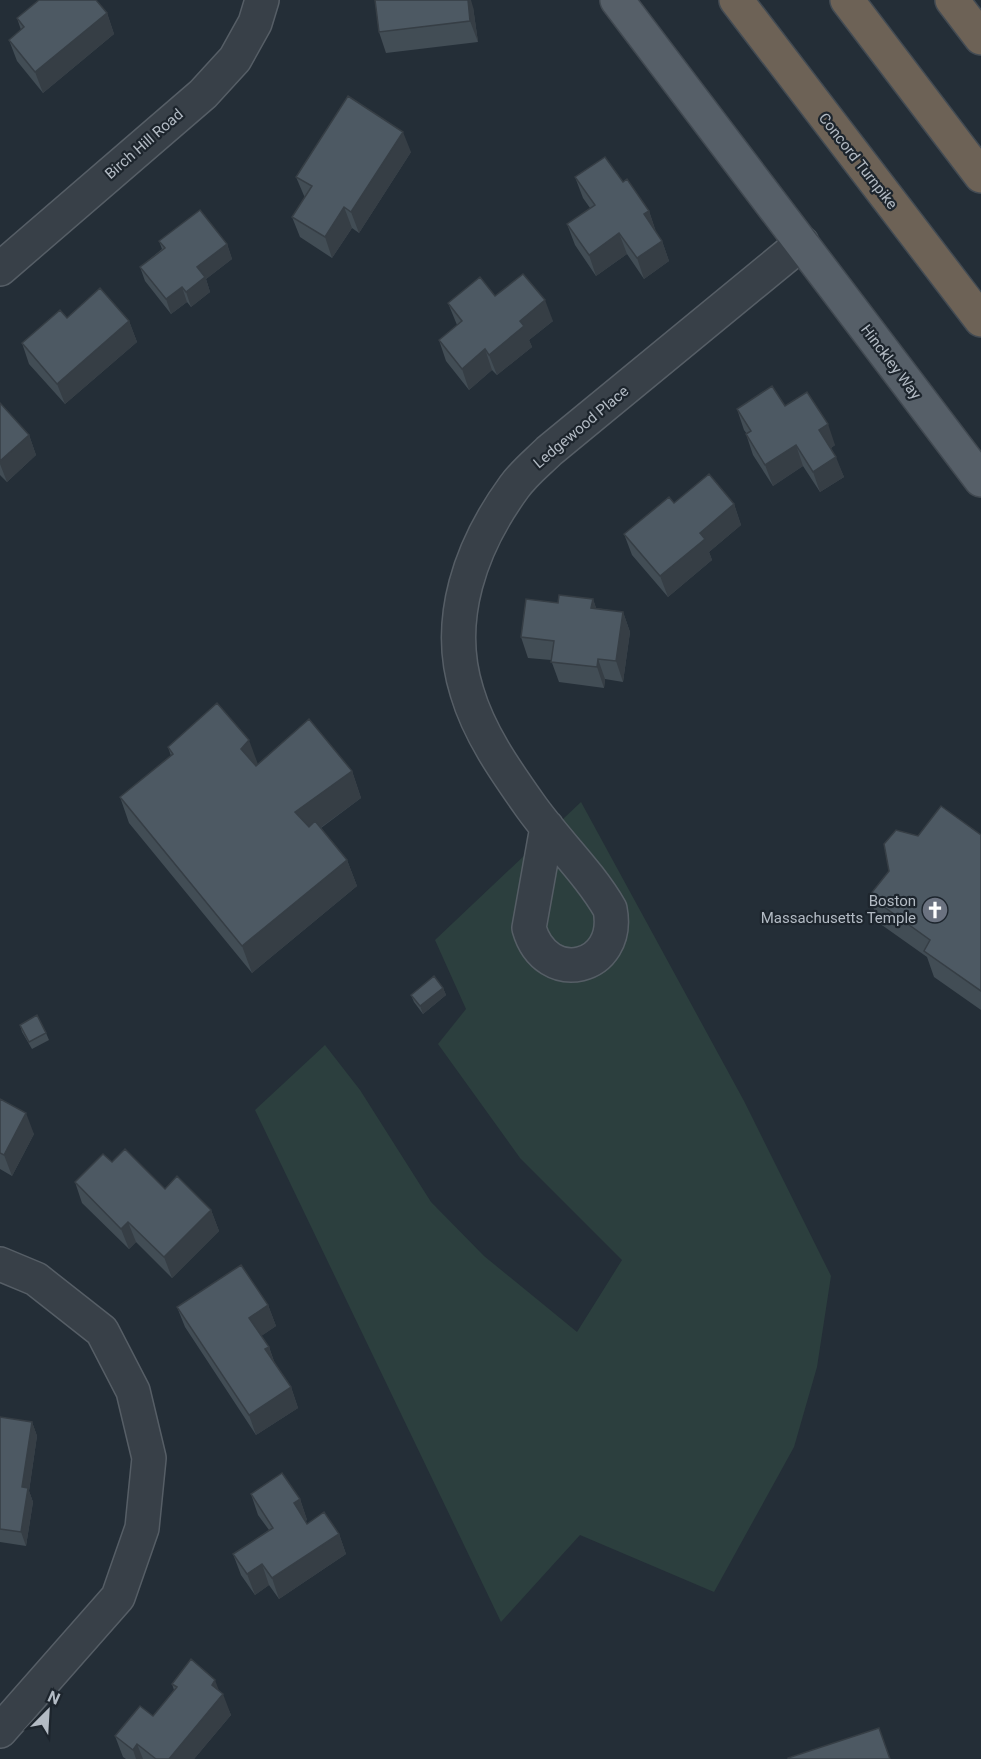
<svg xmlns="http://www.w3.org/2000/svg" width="981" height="1759" font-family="Roboto,sans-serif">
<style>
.green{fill:#2c3f3e}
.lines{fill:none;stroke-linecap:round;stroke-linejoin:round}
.minor-casing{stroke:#565e66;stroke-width:36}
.major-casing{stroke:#414951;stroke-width:36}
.highway-casing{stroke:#434b53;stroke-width:36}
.minor{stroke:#384048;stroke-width:33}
.major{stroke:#565f68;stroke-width:33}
.highway{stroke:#6d6256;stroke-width:33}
.wall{fill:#424d55}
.shaded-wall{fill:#363e45}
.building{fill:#4d5963;stroke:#363e45;stroke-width:1.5}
.labels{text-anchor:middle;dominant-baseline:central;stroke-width:4.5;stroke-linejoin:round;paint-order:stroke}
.street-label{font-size:15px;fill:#b3bbc4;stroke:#1d252d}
.poi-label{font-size:15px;fill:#b3bbc4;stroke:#1d252d;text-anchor:end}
</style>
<rect width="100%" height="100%" fill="#242e37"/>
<path class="green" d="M581 802 744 1101 831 1276 817 1367 794 1447 714 1592 580 1535 501 1622 255 1110 325 1045 360 1090 431 1202 484 1256 577 1332 622 1260 520 1158 438 1044 466 1009 435 940Z"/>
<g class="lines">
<defs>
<path id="minor" d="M0 269 203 94 235 59 255 23 262 0
M547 827 529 928C546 988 622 970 610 909 588 871 554 840 529 804 505 770 479 733 467 692 444 620 471 546 514 487 524 473 538 462 549 451L802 243
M0 1264 36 1279 102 1331 133 1391 149 1458 142 1528 118 1597 0 1731"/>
<path id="major" d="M617 0 981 480"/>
<path id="highway" d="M736 0 981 320
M847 0 981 176
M952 0 981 38"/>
</defs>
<use href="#minor" class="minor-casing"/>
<use href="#major" class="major-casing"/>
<use href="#highway" class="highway-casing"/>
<use href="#minor" class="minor"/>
<use href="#major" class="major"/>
<use href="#highway" class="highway"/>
</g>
<path class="wall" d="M473 7 478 42 386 53 379 32Z
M107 13 114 34 43 93 17 61 9 40 21 30 17 18Z
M411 152 359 233 352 228 332 258 300 237 292 217 305 198 296 177Z
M575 177 623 182 649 211 656 232 662 241 669 261 644 279 627 254 596 276 575 245 567 224 590 208 583 198Z
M159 241 227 244 232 259 206 279 210 292 191 307 187 302 171 314 145 281 140 267 162 249Z
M495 296 553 321 529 340 532 347 497 375 492 370 469 390 446 361 439 340 457 325 448 303Z
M67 318 129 321 137 342 65 404 29 364 22 343Z
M0 403 29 435 36 455 7 482 0 475Z
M785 406 835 445 831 448 844 477 820 492 803 466 773 486 753 455 746 434H747L744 430 737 409Z
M674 503 734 504 741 525 709 552 712 560 668 597 632 555 624 534Z
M593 599 596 608 623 612 630 632 623 682 605 679 604 688 559 682 551 660 528 658 521 637 558 603Z
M168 747 258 764 352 771 361 798 321 828 347 860 357 886 252 973 129 823 120 797 171 756Z
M981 835V1010L934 977 927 957 879 923 869 896 918 836Z
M443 988 446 995 423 1014 414 1002 411 995Z
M20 1025 46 1033 49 1040 32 1049 22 1032Z
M0 1099 34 1134 12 1176 0 1169Z
M112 1162 165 1189 211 1210 219 1231 172 1278 136 1242 129 1249 82 1203 75 1182Z
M268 1305 276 1326 261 1336 269 1347 275 1364 291 1387 298 1408 256 1435 185 1327 177 1307Z
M0 1417 32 1422 37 1436 29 1491 33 1502 26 1546 0 1542Z
M251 1494 300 1499 307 1520 305 1521 307 1524 339 1534 346 1554 279 1599 269 1585 255 1595 241 1575 233 1554 269 1530 258 1515Z
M172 1684 220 1691 231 1715 194 1759H126L123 1757 115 1736 153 1716 174 1690Z"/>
<path class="shaded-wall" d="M468 0H471L473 7 478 42 470 21Z
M107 13 114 34 43 93 35 72Z
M403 132 411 152 359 233 351 212Z
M344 207 352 228 332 258 325 237Z
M649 211 656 232 644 214Z
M619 233 627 254 596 276 589 255Z
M662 241 669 261 644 279 637 258Z
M227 244 232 259 206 279 210 292 191 307 186 292 197 267Z
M182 287 187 302 171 314 166 299Z
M545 300 553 321 529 340 532 347 497 375 489 355 520 321Z
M129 321 137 342 65 404 57 384Z
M485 349 492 370 469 390 462 369Z
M828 424 835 445 827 451 819 430Z
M29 435 36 455 7 482 0 464V461Z
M796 445 803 466 773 486 765 465Z
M836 457 844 477 820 492 813 472Z
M734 504 741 525 709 552 712 560 668 597 660 576 700 533Z
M593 599 600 620 591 608Z
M623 612 630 632 623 682 616 661Z
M598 659 605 679 604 688 597 667Z
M249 740 259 767 251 775 241 749Z
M352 771 361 798 305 839 295 812Z
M347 860 357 886 252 973 242 946Z
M443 988 446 995 423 1014 420 1006Z
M26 1113 34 1134 12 1176 4 1155Z
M211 1210 219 1231 172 1278 164 1257Z
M128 1222 136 1242 129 1249 121 1229Z
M268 1305 276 1326 257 1339 249 1318Z
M269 1347 276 1368 265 1349Z
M291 1387 298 1408 256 1435 249 1415Z
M32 1422 37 1436 29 1491 33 1502 26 1546 21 1532 22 1487Z
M300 1499 307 1520 301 1524 294 1503Z
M339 1534 346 1554 279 1599 272 1578Z
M262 1564 269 1585 255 1595 247 1574Z
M215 1680 221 1696 223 1694 231 1715 194 1759H169L212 1685Z
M137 1744 143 1759H136L133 1750Z"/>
<path class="building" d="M39 0H96L107 13 35 72 9 40 24 27 17 18Z
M375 0H468L470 21 379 32Z
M348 96 403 132 351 212 344 207 325 237 292 217 312 186 296 177Z
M605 157 623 182 627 179 649 211 644 214 662 241 637 258 619 233 589 255 567 224 595 205 575 177Z
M200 210 227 244 197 267 205 277 186 292 182 287 166 299 140 267 165 248 159 241Z
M523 274 545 300 520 321 524 326 489 355 485 349 462 369 439 340 462 321 448 303 480 277 495 296Z
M100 288 129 321 57 384 22 343 60 310 67 318Z
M772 386 785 406 807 392 828 424 819 430 836 457 813 472 796 445 765 465 746 434 751 431 737 409Z
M0 403 29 435 0 461Z
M709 474 734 504 700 533 705 539 660 576 624 534 669 497 674 503Z
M559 595 593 599 591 608 623 612 616 661 598 659 597 667 551 662 554 641 521 637 526 599 558 603Z
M217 703 249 740 241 749 256 766 309 719 352 771 295 812 309 827 315 821 347 860 242 946 120 797 173 754 168 747Z
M941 806 981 835V991L924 951 930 940 869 896 889 871 884 844 896 830 918 836Z
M434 976 443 988 420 1006 411 995Z
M37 1015 46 1033 29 1042 20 1025Z
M0 1099 26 1113 4 1155 0 1153Z
M125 1149 165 1189 177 1176 211 1210 164 1257 128 1222 121 1229 75 1182 103 1154 112 1162Z
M241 1265 268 1305 249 1318 269 1347 265 1349 291 1387 249 1415 177 1307Z
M0 1417 32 1422 22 1487 28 1488 21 1532 0 1529Z
M282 1473 300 1499 294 1503 307 1524 324 1512 339 1534 272 1578 262 1564 247 1574 233 1554 273 1528 251 1494Z
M191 1659 215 1680 212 1685 223 1694 169 1759H156L137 1744 133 1750 115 1736 140 1706 153 1716 177 1687 172 1684Z
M879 1728 890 1759H788V1758Z"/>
<defs>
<symbol id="church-disc" viewBox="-11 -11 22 22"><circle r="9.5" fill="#6b7280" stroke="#1d252d"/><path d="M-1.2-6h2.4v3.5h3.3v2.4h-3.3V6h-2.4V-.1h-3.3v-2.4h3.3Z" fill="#fff"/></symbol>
</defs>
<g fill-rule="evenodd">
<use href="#church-disc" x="920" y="895" width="30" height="30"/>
</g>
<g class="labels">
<g class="street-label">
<text transform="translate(144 144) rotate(-41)">Birch Hill Road</text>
<text transform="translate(858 161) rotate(52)">Concord Turnpike</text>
<text transform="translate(891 362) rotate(53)">Hinckley Way</text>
<text transform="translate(581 427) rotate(-40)">Ledgewood Place</text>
</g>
<g class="poi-label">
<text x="916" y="901">Boston<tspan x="916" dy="17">Massachusetts Temple</tspan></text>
</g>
</g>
<g transform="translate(48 1711) rotate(24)" stroke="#1d252d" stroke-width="4.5" paint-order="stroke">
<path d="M0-4.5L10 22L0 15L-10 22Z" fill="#b3bbc4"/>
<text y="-9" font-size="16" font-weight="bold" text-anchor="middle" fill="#b3bbc4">N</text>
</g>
</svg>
